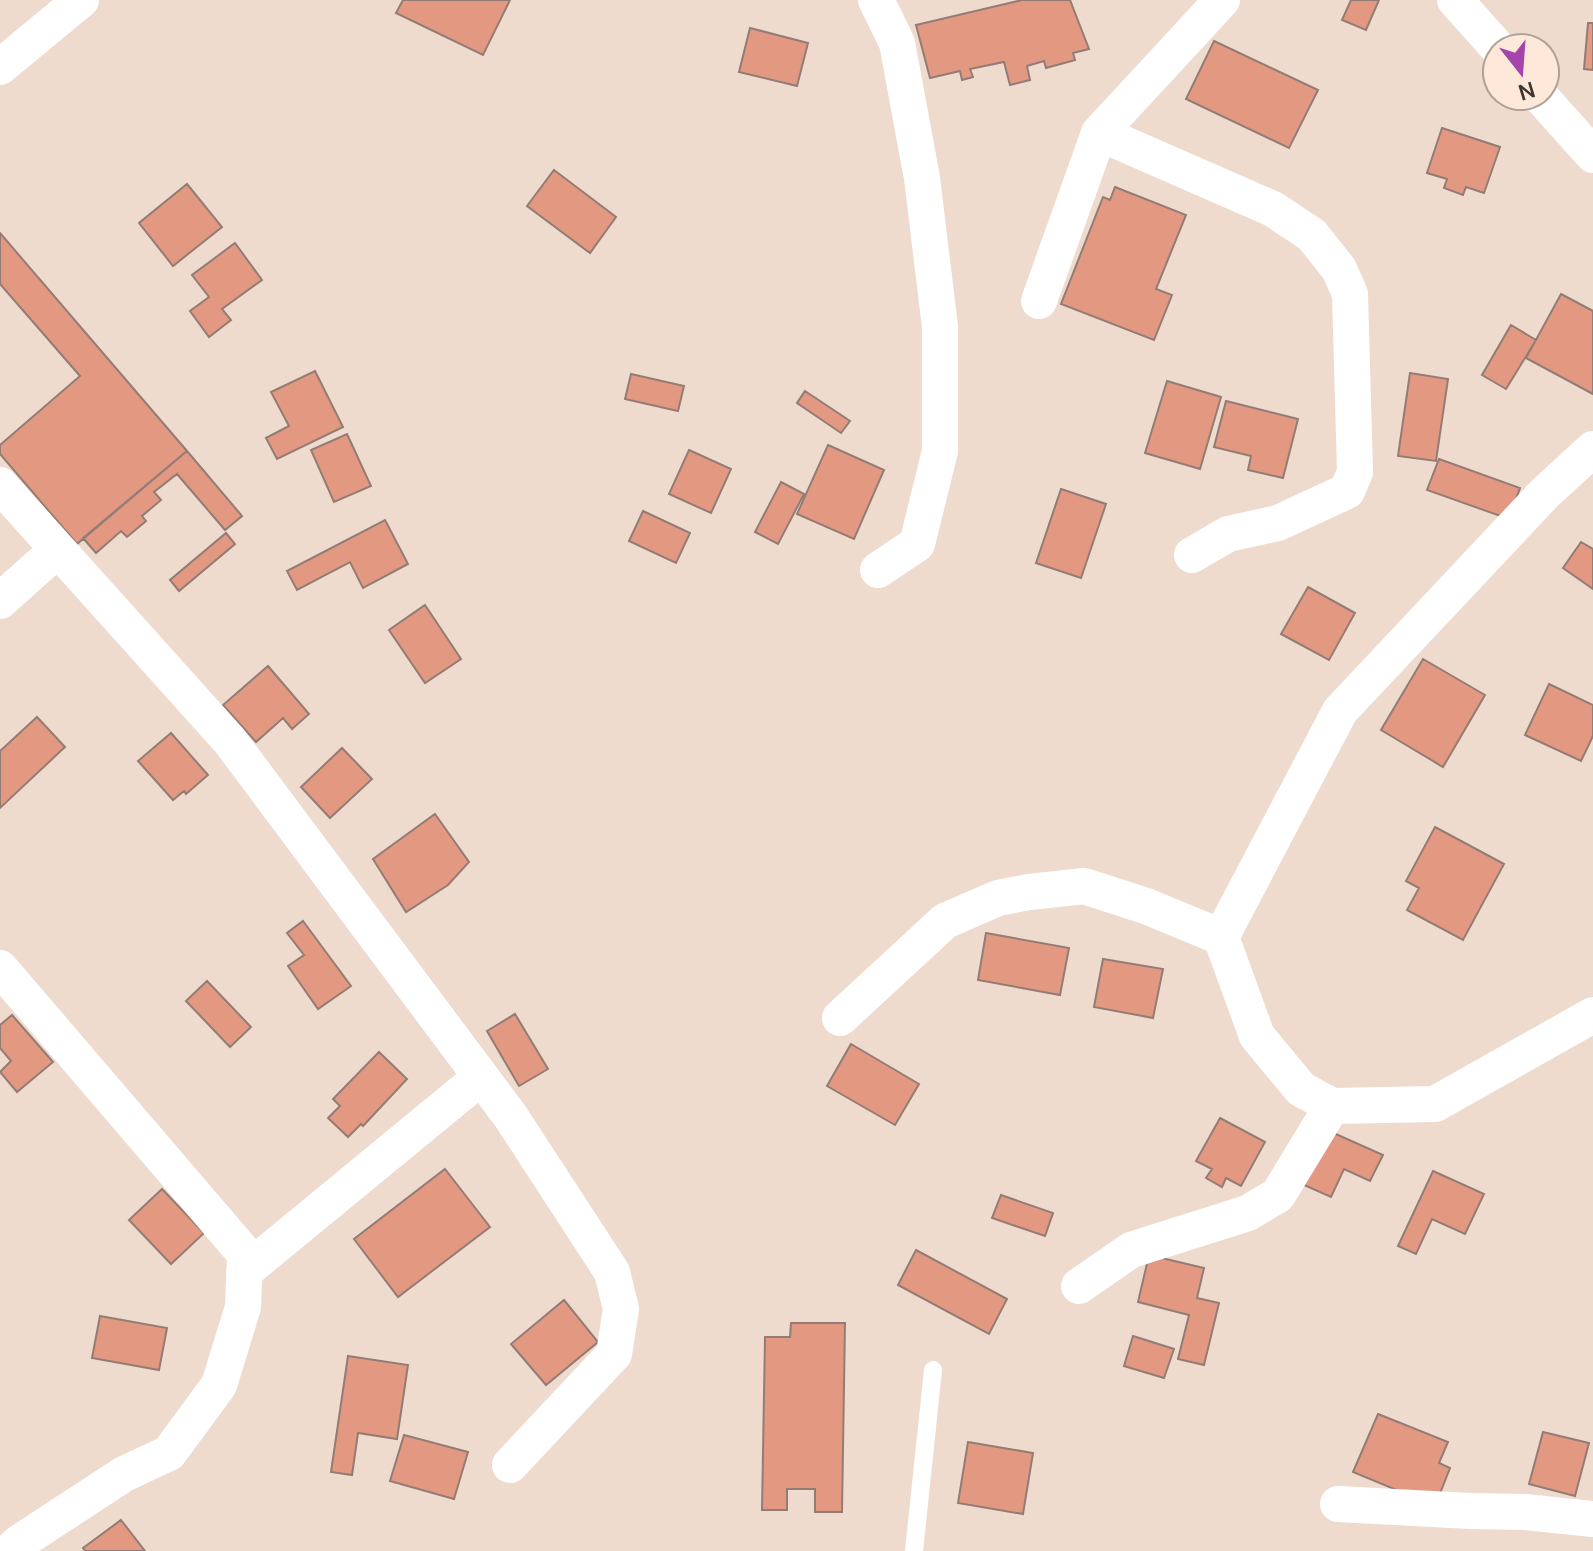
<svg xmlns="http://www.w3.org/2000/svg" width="1593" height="1551" font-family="Manrope,sans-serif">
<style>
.building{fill:#e39981;stroke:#937c75;stroke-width:2}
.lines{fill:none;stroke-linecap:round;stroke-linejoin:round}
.service{stroke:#fff;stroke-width:18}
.minor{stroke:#fff;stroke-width:36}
</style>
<rect width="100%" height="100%" fill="#efdbcd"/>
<path class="building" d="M403 0H510L483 55 396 13Z
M1022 0H1070L1089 49 1073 53 1075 60 1046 68 1044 61 1027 66 1030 80 1010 85 1004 62 970 69 973 77 962 80 960 71 930 78 916 25Z
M1351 0H1379L1366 30 1342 20Z
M1588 23H1593V70L1584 69Z
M750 28 808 43 797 86 739 72Z
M1214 41 1318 90 1289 148 1186 99Z
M1442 128 1500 147 1484 193 1466 187 1463 195 1444 188 1447 179 1427 173Z
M554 170 616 217 590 253 527 206Z
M187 184 222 227 173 266 139 223Z
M1115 187 1186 215 1156 289 1172 295 1154 340 1061 304 1103 197 1110 200Z
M0 233 187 451 77 544 0 454V445L80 376 0 284Z
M235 243 262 280 222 309 231 320 209 337 190 311 209 297 192 275Z
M1561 294 1593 311V394L1526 358Z
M1511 325 1536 340 1506 389 1482 375Z
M315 371 343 427 277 459 266 438 289 426 271 392Z
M1410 373 1448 379 1436 461 1398 456Z
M631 374 684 386 678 411 625 399Z
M1167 381 1221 397 1200 469 1145 453Z
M805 391 850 421 841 433 797 403Z
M1226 401 1298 419 1283 478 1248 470 1251 456 1214 447Z
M347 434 371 486 334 502 311 450Z
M828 445 884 470 854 539 797 514Z
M689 450 731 469 711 513 669 494Z
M187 451 242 516 225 530 177 474 154 492 161 500 142 516 146 521 127 537 121 531 96 553 83 538Z
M1439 459 1520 488 1509 519 1427 490Z
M781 482 804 494 778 544 755 532Z
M1061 489 1106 504 1081 578 1036 563Z
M643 511 690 533 676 563 629 541Z
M385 520 408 564 363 588 350 562 297 590 287 571Z
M226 533 235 544 179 591 170 580Z
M1581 542 1593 549V589L1563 568Z
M1308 587 1355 613 1329 660 1281 634Z
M425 605 461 659 425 683 389 630Z
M1423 659 1485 695 1443 767 1381 730Z
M268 666 309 714 292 729 283 718 256 742 223 705Z
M1549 684 1593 705V736L1581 761 1525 735Z
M37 717 65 747 0 808V751Z
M171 733 208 775 186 794 184 791 173 800 138 761Z
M342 748 372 779 330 818 301 787Z
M435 814 469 862 448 885 406 912 373 859Z
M1435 827 1504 864 1463 940 1407 910 1419 888 1406 881Z
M303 921 351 986 318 1009 288 966 304 955 287 933Z
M986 933 1069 948 1060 995 978 980Z
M1103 959 1163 969 1153 1018 1094 1007Z
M207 981 251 1027 230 1047 186 1001Z
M515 1014 548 1069 519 1086 487 1031Z
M12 1015 53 1062 17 1092 0 1072 11 1061 0 1048V1025Z
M851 1044 919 1084 895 1125 827 1086Z
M379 1052 407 1079 363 1126 361 1124 348 1137 328 1118 340 1106 333 1099Z
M1220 1118 1265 1142 1241 1186 1226 1178 1222 1187 1206 1178 1212 1169 1196 1161Z
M1329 1131 1383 1155 1370 1181 1344 1169 1331 1197 1304 1185Z
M445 1169 490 1227 398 1297 354 1239Z
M1433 1171 1484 1194 1465 1234 1432 1219 1416 1254 1398 1246Z
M162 1189 204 1233 171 1264 129 1220Z
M1001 1195 1053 1213 1045 1236 992 1218Z
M916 1250 1007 1299 989 1334 898 1285Z
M1149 1255 1204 1268 1197 1298 1219 1303 1204 1365 1178 1359 1189 1315 1138 1302Z
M564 1300 598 1342 546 1385 511 1344Z
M100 1316 167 1328 159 1370 92 1358Z
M791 1323H845L842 1512H815V1489H787V1510H762L765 1337H790Z
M1133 1336 1174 1349 1164 1378 1124 1366Z
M348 1356 408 1365 397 1439 358 1433 352 1475 331 1472Z
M1378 1414 1448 1442 1439 1463 1450 1468 1435 1506 1353 1472Z
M1543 1432 1589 1443 1575 1496 1529 1484Z
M404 1435 468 1452 454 1499 390 1481Z
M968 1442 1033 1453 1023 1514 958 1503Z
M121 1520 145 1551H85L83 1548Z"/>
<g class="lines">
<path class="service" d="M914 1551 933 1370"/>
<path class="minor" d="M876 0 897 43 922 178 940 327V451L917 544 878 570
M1455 0 1498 48
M0 67 81 0
M1540 96 1593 155
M1099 133 1273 209 1312 235 1339 269 1350 294 1355 472 1347 491 1278 523 1228 534 1192 555
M1039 301 1099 133 1222 0
M0 485 230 741 511 1117 612 1272 621 1309 614 1354 510 1465
M0 601 57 550
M1221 937 1340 711 1545 493 1593 449
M0 968 245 1254 243 1307 219 1385 169 1453 124 1474 20 1542 10 1551
M840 1018 945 921 998 898 1029 892 1084 886 1146 906 1221 937 1257 1036 1301 1089 1332 1106 1435 1104 1593 1015
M244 1272 481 1077
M1079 1286 1131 1250 1248 1213 1278 1195 1332 1106
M1338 1504 1470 1511 1525 1512 1593 1519"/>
</g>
<g transform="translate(1521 72) rotate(163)"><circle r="38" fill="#fde8da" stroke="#b1a196" stroke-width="2"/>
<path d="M0-6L14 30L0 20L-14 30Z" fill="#a544ac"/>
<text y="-12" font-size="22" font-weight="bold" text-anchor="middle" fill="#3e3630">N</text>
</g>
</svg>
